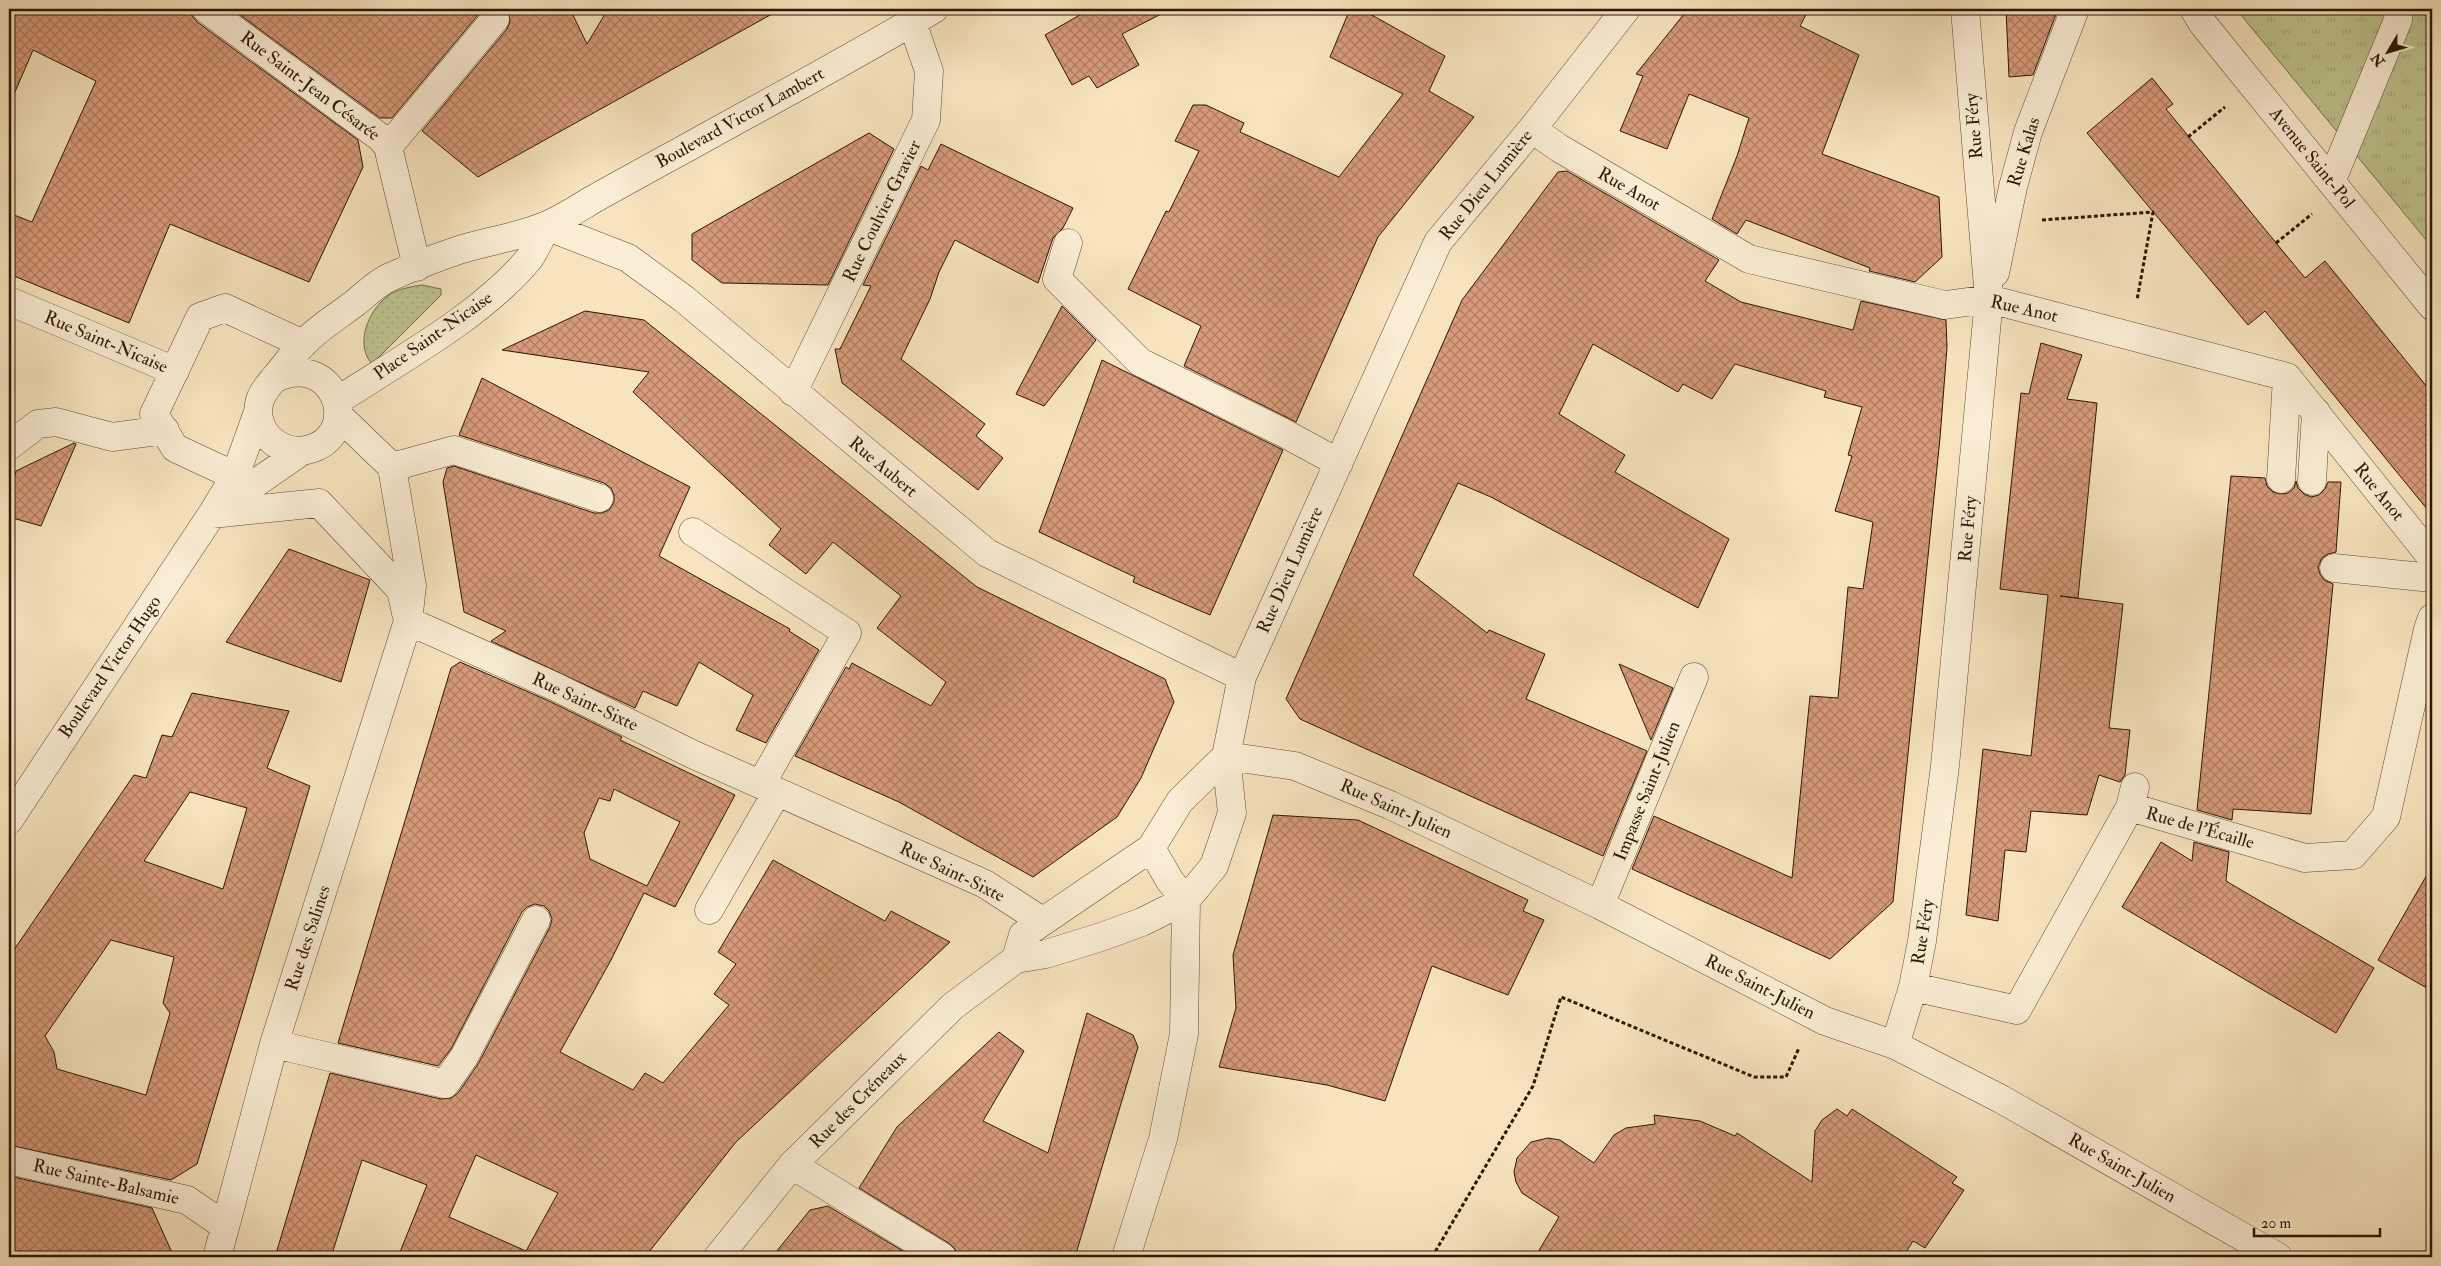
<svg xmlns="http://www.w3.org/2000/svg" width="2441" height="1266" font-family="'IM FELL Double Pica',serif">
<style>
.grass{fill:url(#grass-dots);stroke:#756e4a}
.park{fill:url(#park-tufts);stroke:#756e4a}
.building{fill:url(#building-cross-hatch);stroke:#2c1705;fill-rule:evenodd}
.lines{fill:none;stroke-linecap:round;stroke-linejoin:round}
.minor-casing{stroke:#5f4a33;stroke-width:29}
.path{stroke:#2c1705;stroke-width:3;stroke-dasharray:4 2.5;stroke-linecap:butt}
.minor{stroke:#faedd5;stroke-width:28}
.labels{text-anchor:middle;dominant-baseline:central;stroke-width:4;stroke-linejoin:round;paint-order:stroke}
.street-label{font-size:18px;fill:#2c1705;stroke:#faedd5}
</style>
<defs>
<pattern id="grass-dots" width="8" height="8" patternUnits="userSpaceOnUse" patternTransform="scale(1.25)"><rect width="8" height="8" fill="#bec490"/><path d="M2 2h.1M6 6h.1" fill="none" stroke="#a3a87b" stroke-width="1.8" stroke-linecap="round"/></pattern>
<pattern id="park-tufts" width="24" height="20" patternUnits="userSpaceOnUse" patternTransform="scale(1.25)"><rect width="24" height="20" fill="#bec490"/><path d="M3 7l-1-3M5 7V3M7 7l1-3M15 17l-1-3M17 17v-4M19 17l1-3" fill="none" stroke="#a3a87b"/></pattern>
<pattern id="building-cross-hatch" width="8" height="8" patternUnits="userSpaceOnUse" patternTransform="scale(1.25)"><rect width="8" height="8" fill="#d79a7a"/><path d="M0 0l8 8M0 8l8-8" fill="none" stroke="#af7d62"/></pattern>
</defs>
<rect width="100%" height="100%" fill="#f7e4be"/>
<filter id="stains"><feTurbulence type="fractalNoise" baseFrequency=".004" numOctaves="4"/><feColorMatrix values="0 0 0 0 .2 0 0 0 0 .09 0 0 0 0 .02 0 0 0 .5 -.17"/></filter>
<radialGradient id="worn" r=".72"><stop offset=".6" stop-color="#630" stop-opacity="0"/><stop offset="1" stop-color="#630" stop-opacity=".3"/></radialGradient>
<path class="grass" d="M422 285 441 289V295L372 364C356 346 366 317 382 301 392 290 408 287 422 285Z"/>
<path class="park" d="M2236 9H2432V247Z"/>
<path class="building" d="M16 9H191L192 16 197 22 358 140 363 167 309 282 170 224 129 323 9 274V213L32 222 96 81 33 50 9 106V25Z
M232 9H477L478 15 392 118H380Z
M508 9H570L587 44 608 9H781L478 177 422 131 507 29 510 22Z
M1090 9H1171L1122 34 1139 65 1097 88 1089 76 1072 85 1045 35Z
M1350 9H1361L1445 56 1429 91 1474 117 1378 237 1296 422 1184 366 1201 326 1128 289 1166 211 1169 212 1199 151 1175 141 1193 105H1206L1244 123 1240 132 1339 177 1403 94 1330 57Z
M1688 9H1809L1800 26 1859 55 1822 154 1939 197 1942 257 1915 282 1869 271 1870 268 1746 220 1737 234 1712 219 1737 156 1749 118 1689 94 1667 149 1620 131 1643 76 1636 74Z
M2006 9H2058L2033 75 2009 77Z
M2152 78 2173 104 2166 109 2305 278 2325 261 2432 393V515L2265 311 2248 325 2087 133Z
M869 133 894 149 828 285 722 283 692 260V234Z
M941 144 1073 208 1063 228 1053 238 1038 283 955 240 939 272 930 299 901 359 985 424 976 436 1003 458 978 490 842 383 835 349H840L871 286 863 285 921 166 928 170Z
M1567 171 1719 260 1705 281 1741 302 1853 330 1861 301 1946 320 1947 347 1940 438 1893 902 1830 959 1632 869 1654 816 1792 878 1810 696 1838 698 1848 587 1863 589 1873 522 1835 511 1852 456 1848 455 1862 407 1824 397 1826 391 1735 364 1712 399 1683 384 1678 392 1593 344 1559 414 1625 455 1615 472 1729 539 1698 608 1491 497 1458 483 1413 575 1487 633 1489 630 1545 654 1526 699 1647 751 1603 856 1300 719 1286 699 1462 300 1558 172Z
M1062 306 1096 340 1044 406 1016 394Z
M585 311 644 320 977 587 1165 679 1174 702 1141 778 1117 817 1033 877 899 802 795 756 846 667 849 669 852 663 931 706 946 682 877 628 901 596 833 542 806 574 769 545 781 529 633 392 649 372 502 350Z
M2041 343 2082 355 2067 399 2097 403 2078 598 2060 596 2123 604 2109 728 2130 730 2125 775 2120 782 2099 775 2087 815 2031 811 2026 852 2005 850 1998 921 1966 915 1983 749 2031 756 2048 595 2000 589 2021 393 2029 394Z
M1102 360 1283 450 1210 615 1133 582 1135 577 1039 532Z
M482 378 690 487 659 556 790 629 789 631 819 650 766 743 736 730 753 695 699 662 677 706 643 691 635 708 491 641 506 631 464 612 443 482 447 468 454 466 594 513H602L609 510 614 502V495L611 488 604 483 459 435Z
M74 443 76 444 41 526 9 517V494L16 471Z
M2231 476 2265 478 2267 486 2273 492 2280 494 2288 493 2294 488 2296 481 2298 488 2304 494 2311 497 2319 495 2325 489 2328 482H2341L2336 552 2328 554 2322 558 2318 567 2320 574 2324 580 2333 584 2311 814 2233 809 2232 820 2197 810Z
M289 549 370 580 341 682 226 642Z
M460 662 549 701 622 737 620 740 735 795 675 907 644 893 611 960 560 1052 633 1090 645 1073 663 1083 729 1005 714 994 736 964 718 952 773 860 885 921 891 911 950 942 736 1142 645 1257H398L427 1185 362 1160 331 1257H275L330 1073 441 1099 451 1098 458 1093 478 1064 550 927 552 919 549 911 544 906 535 904 527 907 522 912 451 1049 438 1066 338 1043 451 668ZM614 789 680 822 647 886 590 859 584 833 599 798 610 801ZM476 1155 558 1193 526 1251 449 1217Z
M1619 664 1673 688 1651 740Z
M192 693 289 711 267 768 310 786 197 1164 171 1180 9 1145V957L134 775 146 778 162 735 172 737ZM190 792 247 808 223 889 144 861ZM111 940 174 957 163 1003 170 1013 146 1095 57 1069 54 1052 45 1036Z
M1273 815 1358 820 1528 900 1523 911 1544 920 1508 995 1432 966 1385 1101 1327 1085 1219 1067 1236 1008 1233 955Z
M2161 842 2192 861 2194 842 2229 852 2226 881 2374 968 2336 1033 2122 907Z
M2432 866V991L2378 960Z
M1087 1013 1133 1035 1138 1047 1075 1257H958L955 1249 950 1244 859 1188 897 1127 999 1032 1024 1051 983 1121 1048 1153Z
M1837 1109 1847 1116 1852 1109 1957 1177 1952 1183 1964 1190 1925 1248 1913 1241 1903 1257H1535L1559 1217 1522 1193 1516 1182 1514 1172 1517 1158 1531 1142 1548 1138 1560 1140 1594 1163 1614 1135 1626 1128 1655 1124 1654 1115 1700 1121 1735 1136 1737 1133 1812 1182 1815 1131 1822 1120Z
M9 1176 152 1208 174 1257H9Z
M828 1206 913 1257H772L810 1210Z"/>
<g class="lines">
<defs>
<path id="minor" d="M206 9 381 138 388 147 417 267
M2194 9 2203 24 2432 306
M1532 129 1559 148 1749 259 1945 305 1989 299 2287 377 2432 558
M388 147 495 19 492 9
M2331 182 2398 20 2399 9
M546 226 628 258 684 299 987 553 1242 677
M1068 243 1057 279 1140 362 1284 433 1339 463
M1995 273 2013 187 2028 132 2075 9
M9 301 175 371
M274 379C331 350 362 426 316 447 285 461 250 433 260 400 263 390 271 383 277 375 286 365 293 353 303 344 318 328 338 316 355 303 365 295 376 284 388 278 410 268 435 258 459 250 487 241 520 237 547 225 562 219 577 209 592 200 624 182 657 164 690 146 771 101 854 57 934 9
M793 392 926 120 929 71 912 22
M337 401C399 360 480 317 528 260 536 250 541 237 546 226
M9 446 38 424 56 422 112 437 165 430
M392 467 454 450 599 498
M235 476 175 448 154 414 200 317 225 308 303 344
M2281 479 2287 377
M2312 481 2316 412
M221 507 302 451
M212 514 319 503 401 590 406 613
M693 532 847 633 761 784
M2334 568 2432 578
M408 621 556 687 692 754 985 884 1042 921
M1226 756 1295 766 1390 805 1600 905 1825 1021 1895 1045 2001 1099 2278 1257
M2130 807 2305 858 2353 855 2386 817 2428 629 2432 618
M9 820 212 514 235 476 258 412
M1600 905 1694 677
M709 910 777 792
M1016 959 1023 935 1151 848 1180 801 1226 756
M1913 987 2017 1010 2130 807 2135 787
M274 1044 445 1084 464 1057 536 920
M1895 1045 1913 987 1922 941 1945 766 1989 299 1965 9
M9 1160 187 1200 225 1226
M792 1165 942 1257
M217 1257 274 1044 408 621 412 586 392 467 338 415
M718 1257 792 1165 953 1006 1016 959 1046 954 1101 937 1142 922 1186 900 1214 866 1232 813 1226 756 1242 677 1438 242 1532 129 1626 9
M1126 1257 1163 1139 1184 1034 1186 900 1170 881 1151 848"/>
</defs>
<use href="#minor" class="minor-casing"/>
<path class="path" d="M2188 137 2225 107
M2042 220 2153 212 2137 300
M2276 243 2312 214
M1432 1257 1533 1086 1561 997 1754 1077H1786L1799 1048"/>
<use href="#minor" class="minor"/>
</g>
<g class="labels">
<g class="street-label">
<text transform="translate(310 86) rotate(37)">Rue Saint-Jean Césarée</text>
<text transform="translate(740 118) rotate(-29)">Boulevard Victor Lambert</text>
<text transform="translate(1974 126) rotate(-95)">Rue Féry</text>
<text transform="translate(2024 152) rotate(-73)">Rue Kalas</text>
<text transform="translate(2312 158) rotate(51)">Avenue Saint-Pol</text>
<text transform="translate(1486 185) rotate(-51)">Rue Dieu Lumière</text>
<text transform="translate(1629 189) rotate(30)">Rue Anot</text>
<text transform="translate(882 211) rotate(-64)">Rue Coulvier Gravier</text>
<text transform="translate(2024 309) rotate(13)">Rue Anot</text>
<text transform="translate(433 336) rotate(-35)">Place Saint-Nicaise</text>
<text transform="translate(106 342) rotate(23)">Rue Saint-Nicaise</text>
<text transform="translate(883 467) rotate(40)">Rue Aubert</text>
<text transform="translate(2379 492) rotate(51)">Rue Anot</text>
<text transform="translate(1968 529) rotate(-85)">Rue Féry</text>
<text transform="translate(1290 570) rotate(-66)">Rue Dieu Lumière</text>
<text transform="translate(110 667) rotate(-56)">Boulevard Victor Hugo</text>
<text transform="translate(585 702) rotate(25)">Rue Saint-Sixte</text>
<text transform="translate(1647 791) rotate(-68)">Impasse Saint-Julien</text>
<text transform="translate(1396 809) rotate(24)">Rue Saint-Julien</text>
<text transform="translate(2200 828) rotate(16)">Rue de l'Écaille</text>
<text transform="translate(952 872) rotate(26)">Rue Saint-Sixte</text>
<text transform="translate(1923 932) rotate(-81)">Rue Féry</text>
<text transform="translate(308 938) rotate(-72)">Rue des Salines</text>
<text transform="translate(1760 987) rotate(27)">Rue Saint-Julien</text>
<text transform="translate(858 1100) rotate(-45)">Rue des Créneaux</text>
<text transform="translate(2122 1168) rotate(30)">Rue Saint-Julien</text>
<text transform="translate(106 1182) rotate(13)">Rue Sainte-Balsamie</text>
</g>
</g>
<rect width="2441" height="1266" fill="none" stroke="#f7e4be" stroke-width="30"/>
<rect x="10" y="10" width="2421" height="1246" fill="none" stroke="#2c1705" stroke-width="2.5"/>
<rect x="15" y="15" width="2411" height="1236" fill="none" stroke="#2c1705"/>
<g transform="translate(2388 52) rotate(232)" stroke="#faedd5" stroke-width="4" paint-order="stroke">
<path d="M0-4L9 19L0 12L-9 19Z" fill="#2c1705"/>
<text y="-8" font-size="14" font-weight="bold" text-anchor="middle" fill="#2c1705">N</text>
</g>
<path d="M2254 1228v8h126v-8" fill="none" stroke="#2c1705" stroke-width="2.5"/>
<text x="2261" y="1228" font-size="15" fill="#2c1705" stroke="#faedd5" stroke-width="4" paint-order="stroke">20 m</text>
<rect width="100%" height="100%" filter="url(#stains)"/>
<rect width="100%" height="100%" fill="url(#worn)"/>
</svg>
